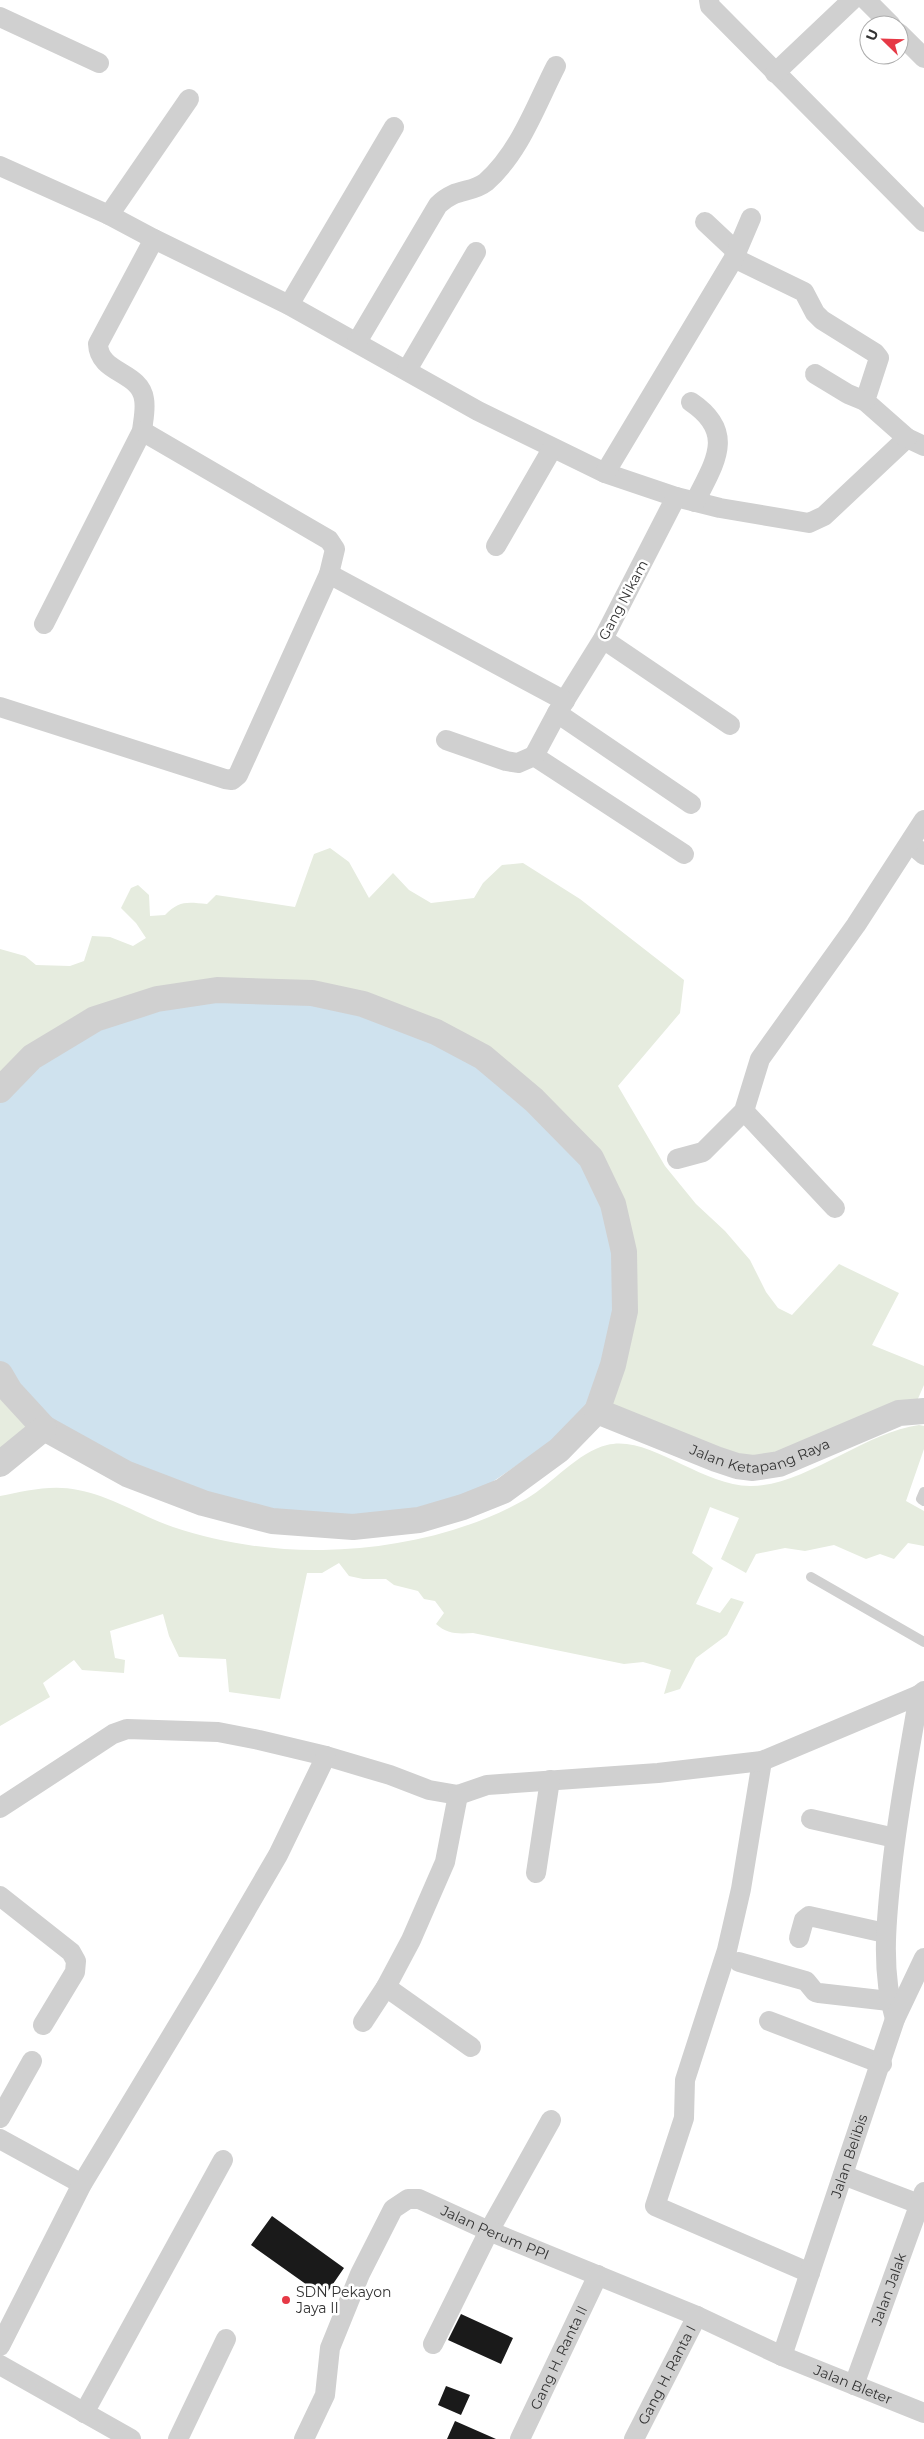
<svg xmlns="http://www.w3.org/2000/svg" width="924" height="2439" font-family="Montserrat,sans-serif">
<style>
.green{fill:#e6ecdf}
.water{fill:#cfe2ee}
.building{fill:#1a1a1a}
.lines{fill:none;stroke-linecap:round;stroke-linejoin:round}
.service{stroke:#d0d0d0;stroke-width:10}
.minor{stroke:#d0d0d0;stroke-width:20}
.tertiary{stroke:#d0d0d0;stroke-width:26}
.poi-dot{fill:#e63946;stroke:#fff;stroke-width:2}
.labels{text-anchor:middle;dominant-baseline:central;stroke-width:5;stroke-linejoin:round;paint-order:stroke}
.street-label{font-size:14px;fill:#333;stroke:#fff}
.poi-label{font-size:14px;fill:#333;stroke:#fff;text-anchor:start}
</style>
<rect width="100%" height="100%" fill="#fff"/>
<path class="green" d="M330 848 349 862 369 898 393 873 409 890 431 903 474 898 483 883 502 865 523 863 580 899 684 980 680 1013 618 1086 665 1166 696 1204 725 1231 750 1260 766 1292 778 1308 792 1315 839 1264 899 1293 872 1345 924 1366V1385L913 1410 779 1464 716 1459 0 1090V949L25 956 36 965 70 966 84 961 92 936 110 937 133 946 146 938 136 923 121 908 131 888 138 885 149 895 150 916 165 915C179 900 188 902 207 904L216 895 295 907 314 854Z
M0 1374 44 1428 0 1464Z
M919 1425 924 1426V1449L906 1501 924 1511V1546L908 1543 894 1559 880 1554 866 1559 834 1545 805 1551 785 1548 756 1554 746 1573 721 1559 739 1518 710 1507 692 1553 713 1568 696 1604 720 1613 731 1598 744 1602 727 1635 696 1658 680 1689 664 1694 671 1670 643 1662 624 1664 473 1633C457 1634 447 1634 436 1624L444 1613 435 1601 424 1599 418 1591 394 1585 386 1579H363L349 1576 339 1563 322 1573H307L280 1699 229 1692 226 1659 179 1657 169 1636 163 1614 110 1631 115 1658 125 1660 124 1673 82 1670 74 1660 43 1683 50 1697 0 1726V1496C25 1491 52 1484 78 1490 111 1496 141 1516 173 1527 221 1543 273 1551 323 1550 391 1549 466 1533 526 1499 552 1484 578 1452 607 1445 648 1434 700 1485 750 1486 803 1487 865 1432 919 1425Z"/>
<path class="water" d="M312 993 435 1032 591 1158 624 1252 597 1411 451 1510 272 1521 88 1453 0 1374V1090L32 1057 157 999Z"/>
<path class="building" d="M272 2216 344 2268 324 2297 251 2245Z
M461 2314 513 2338 501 2364 448 2340Z
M446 2386 470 2395 461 2415 438 2405Z
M455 2421 496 2439H447Z"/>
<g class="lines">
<path class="service" d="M924 1492 921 1499 924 1501
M811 1577 924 1642"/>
<g class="minor">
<path d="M709 0 710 6 924 222"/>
<path d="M866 0 891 25"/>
<path d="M0 17 99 63"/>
<path d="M899 33 924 58"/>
<path d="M775 73 852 0"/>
<path d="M0 166 109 215 154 239 289 305 478 411 605 473 676 497 720 508 809 523 824 516 907 438 924 446"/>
<path d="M109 215 189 99"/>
<path d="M705 222 737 252"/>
<path d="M734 258 804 292 815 313 822 320 875 353 879 358 865 401 907 438"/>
<path d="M289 305 394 127"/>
<path d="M357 342 438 205C456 187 471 194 486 182 520 152 536 105 556 66"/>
<path d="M407 370 476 252"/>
<path d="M815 374 848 394 865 401"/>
<path d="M691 402C737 433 714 463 695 502"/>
<path d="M605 473 734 258 751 218"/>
<path d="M676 497 603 639 557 713 534 756 684 854"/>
<path d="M496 546 552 449"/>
<path d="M329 574 565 701"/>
<path d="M44 624 142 431C143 421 146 409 144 399 140 371 99 374 98 344L154 239"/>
<path d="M603 639 730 725"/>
<path d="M0 707 225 779 232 780 238 775 329 574 335 549 329 540 142 431"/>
<path d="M557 713 691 804"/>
<path d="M446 740 506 761 518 763 534 756"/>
<path d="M910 843 924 855"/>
<path d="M744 1111 835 1208"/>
<path d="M677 1159 703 1152 744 1111 760 1059 856 925 924 820"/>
<path d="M762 1761 741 1889 727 1950 685 2080 684 2118 655 2206 810 2273"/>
<path d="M0 1808 113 1734 127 1729 218 1732 259 1740 326 1756 390 1775 429 1790 458 1795 487 1785 658 1773 762 1761 919 1695"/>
<path d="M811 1819 895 1838"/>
<path d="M536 1873 550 1780"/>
<path d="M0 1896 71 1952 76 1961 75 1972 43 2025"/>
<path d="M799 1938 804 1920 809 1916 885 1933"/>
<path d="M739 1962 806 1981 815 1992 819 1993 889 2001"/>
<path d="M386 1987 471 2047"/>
<path d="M895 2019C881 1972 886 1923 891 1876 897 1815 909 1755 919 1695L924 1691"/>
<path d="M769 2021 882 2064"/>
<path d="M363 2022 386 1987 411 1940 445 1862 458 1795"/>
<path d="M0 2118 32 2061"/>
<path d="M0 2139 82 2184"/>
<path d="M843 2175 924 2206"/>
<path d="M433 2344 489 2231 551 2120"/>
<path d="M0 2346 82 2184 207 1977 278 1855 326 1756"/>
<path id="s1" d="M782 2356 895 2019 924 1958"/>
<path d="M0 2365 131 2439"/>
<path id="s2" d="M854 2385 924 2192"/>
<path d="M84 2413 223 2160"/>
<path d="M178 2439 226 2339"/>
<path id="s3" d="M304 2439 325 2395 330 2348 360 2274 393 2209 408 2199H419L489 2231 697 2316 782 2356 924 2413"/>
<path id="s4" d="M520 2439 598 2275"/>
<path id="s5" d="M634 2439 697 2316"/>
</g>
<g class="tertiary">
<path d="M0 1090 32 1057 95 1019 157 999 217 990 312 993 363 1004 436 1032 483 1057 534 1100 591 1158 613 1204 624 1252 625 1311 613 1365 597 1411 559 1450 503 1491 463 1507 419 1520 353 1527 272 1521 203 1503 127 1474 44 1428 10 1391 0 1374"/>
<path id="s6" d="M597 1411 716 1459 737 1466 753 1468 779 1464 899 1413 924 1411"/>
<path d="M0 1464 44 1428"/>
</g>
</g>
<circle class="poi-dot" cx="286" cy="2300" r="5"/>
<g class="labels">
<g class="street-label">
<text transform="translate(623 600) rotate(-62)">Gang Nikam</text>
<text stroke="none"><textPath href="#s6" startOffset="174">Jalan Ketapang Raya</textPath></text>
<text stroke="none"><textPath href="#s1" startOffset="211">Jalan Belibis</textPath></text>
<text stroke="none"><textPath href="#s3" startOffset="361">Jalan Perum PPI</textPath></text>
<text stroke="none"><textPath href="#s2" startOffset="102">Jalan Jalak</textPath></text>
<text stroke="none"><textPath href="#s4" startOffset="90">Gang H. Ranta II</textPath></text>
<text stroke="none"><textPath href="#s5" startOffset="72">Gang H. Ranta I</textPath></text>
<text stroke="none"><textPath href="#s3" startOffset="750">Jalan Bleter</textPath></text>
</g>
<g class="poi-label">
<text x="296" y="2292">SDN Pekayon<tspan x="296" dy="16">Jaya II</tspan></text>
</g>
</g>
<g transform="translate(884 40) rotate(293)"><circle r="24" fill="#ffffff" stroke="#adadad"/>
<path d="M0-4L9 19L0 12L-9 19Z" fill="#e63946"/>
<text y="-8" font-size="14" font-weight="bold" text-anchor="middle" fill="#333333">U</text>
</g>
</svg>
